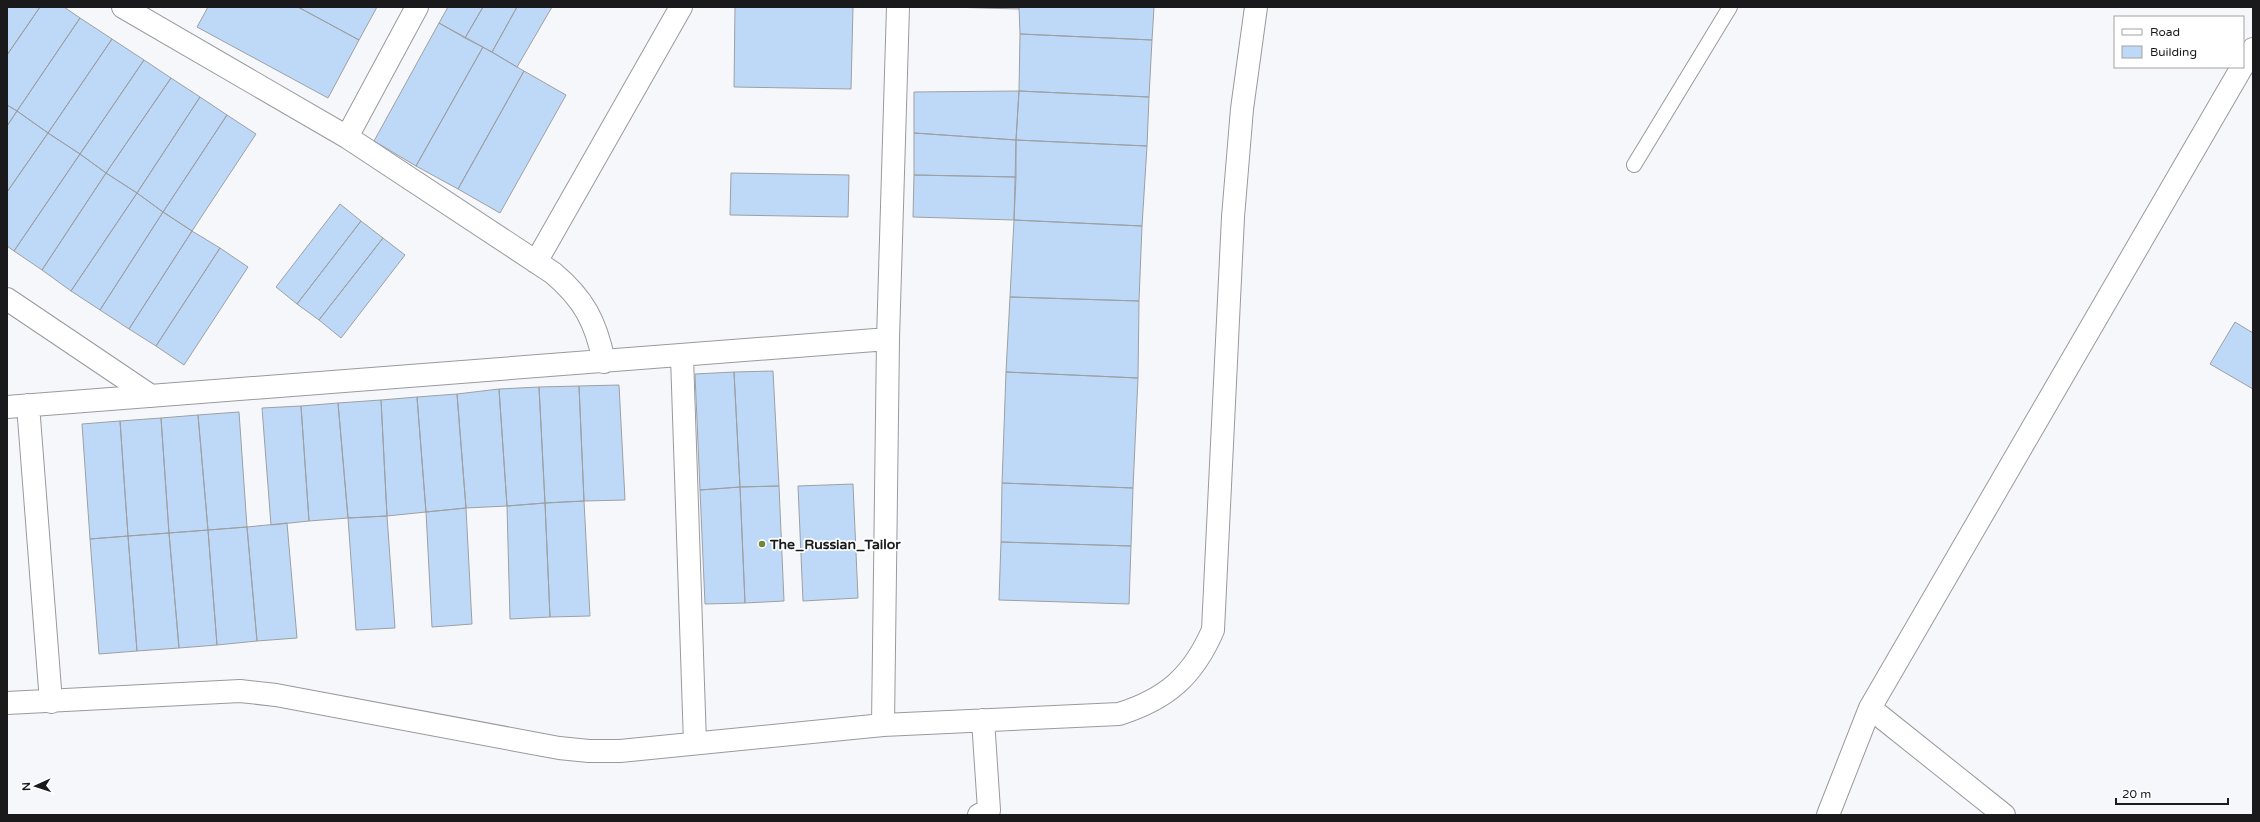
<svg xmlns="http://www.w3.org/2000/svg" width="2260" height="822" font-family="'Varela Round',sans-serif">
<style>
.building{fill:#bed9f7;stroke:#9da0a3}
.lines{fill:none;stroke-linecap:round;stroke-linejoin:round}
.service-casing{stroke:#9a9a9e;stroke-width:16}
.minor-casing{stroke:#9a9a9e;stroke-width:24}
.service{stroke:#fff;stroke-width:14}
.minor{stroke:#fff;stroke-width:22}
.poi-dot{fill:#748535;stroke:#fff;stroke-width:1.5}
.labels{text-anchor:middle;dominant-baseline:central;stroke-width:3.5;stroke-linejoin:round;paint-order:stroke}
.poi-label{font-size:14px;font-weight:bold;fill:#1a1a1c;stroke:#fff;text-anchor:start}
</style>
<rect width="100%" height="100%" fill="#f6f7fb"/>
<path class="building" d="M7 7H40L7 55Z
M40 7H64L80 18 17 111 7 105V55Z
M208 7H298L359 40 328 98 197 27Z
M298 7H377L359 40Z
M448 7H483L465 38 439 23Z
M483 7H517L492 52 465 38Z
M517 7H552L517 67 492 52Z
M735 7H853L851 89 734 87Z
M948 7H1019V9Z
M1019 7H1154L1152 40 1020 34Z
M80 18 112 39 48 133 17 111Z
M439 23 483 47 416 166 374 141Z
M1020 34 1152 40 1149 97 1019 91Z
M112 39 144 60 80 154 48 133Z
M483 47 524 71 458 189 416 166Z
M144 60 171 78 106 173 80 154Z
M524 71 566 95 500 213 458 189Z
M171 78 200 97 137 193 106 173Z
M1019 91 1149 97 1147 146 1016 140Z
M1019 91 1016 140 914 133V92Z
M200 97 227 115 163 212 137 193Z
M7 105 17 111 7 126Z
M17 111 48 133 7 192V126Z
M227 115 256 134 192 231 163 212Z
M48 133 80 154 14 251 7 246V192Z
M914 133 1016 140V177L914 175Z
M1016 140 1147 146 1142 226 1014 220Z
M80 154 106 173 42 270 14 251Z
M106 173 137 193 71 291 42 270Z
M731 173 849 175 848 217 730 215Z
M914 175 1016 177 1014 220 913 217Z
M137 193 163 212 100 310 71 291Z
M340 204 361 221 297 304 276 287Z
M163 212 192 231 129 329 100 310Z
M1014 220 1142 226 1139 301 1010 297Z
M361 221 383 238 319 320 297 304Z
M192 231 220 248 156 346 129 329Z
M383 238 405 255 341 338 319 320Z
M220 248 248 267 184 365 156 346Z
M1010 297 1139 301 1138 378 1006 372Z
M2235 322 2253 333V389L2210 364Z
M773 371 779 486 740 487 734 372Z
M734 372 740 487 700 490 695 374Z
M1006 372 1138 378 1133 488 1002 483Z
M619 385 625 500 584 501 579 386Z
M579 386 584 501 545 503 539 387Z
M539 387 545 503 507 506 499 389Z
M499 389 507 506 466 508 457 394Z
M457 394 466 508 426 512 417 397Z
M417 397 426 512 387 516 381 400Z
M381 400 387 516 348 518 338 403Z
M338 403 348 518 309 521 301 406Z
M301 406 309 521 271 525 262 408Z
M239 412 247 527 208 530 198 415Z
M198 415 208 530 169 533 161 418Z
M161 418 169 533 128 536 120 421Z
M120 421 128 536 90 539 82 424Z
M1002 483 1133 488 1131 546 1001 542Z
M853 484 858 598 803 601 798 486Z
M779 486 784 601 745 603 740 487Z
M740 487 745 603 705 604 700 490Z
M584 501 590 616 550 617 545 503Z
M545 503 550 617 510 619 507 506Z
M466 508 472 624 432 627 426 512Z
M387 516 395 628 356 630 348 518Z
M287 523 297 638 257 641 247 527Z
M247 527 257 641 217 645 208 530Z
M208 530 217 645 179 648 169 533Z
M169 533 179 648 137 651 128 536Z
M128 536 137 651 99 654 90 539Z
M1001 542 1131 546 1129 604 999 600Z"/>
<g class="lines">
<defs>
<path id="service" d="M1634 165 1730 7"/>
<path id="minor" d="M123 7 347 137 553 273C584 299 596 322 604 362
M2243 66 2253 49
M347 137 417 7
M536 262 681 7
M7 299 151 396
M682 357 695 743
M28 405 51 702
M7 407 888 339
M7 703 240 691 276 695 559 748 589 751H620L883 725 1119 714C1167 699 1193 676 1213 630L1233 217 1242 109 1256 7
M1870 708 2004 815
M883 725 888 339 898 7
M979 815 989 810 983 720
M1828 815 1870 708 2242 67"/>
</defs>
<use href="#service" class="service-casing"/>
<use href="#minor" class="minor-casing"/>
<use href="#service" class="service"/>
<use href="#minor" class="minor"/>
</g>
<circle class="poi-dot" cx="762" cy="544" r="4"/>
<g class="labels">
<g class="poi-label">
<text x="770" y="544">The_Russian_Tailor</text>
</g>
</g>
<rect width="2260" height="822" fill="none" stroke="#1a1a1c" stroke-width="16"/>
<rect x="2114" y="16" width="130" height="52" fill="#ffffff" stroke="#a3a3a4"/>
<rect x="2122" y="29" width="20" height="6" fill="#ffffff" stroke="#a3a3a4"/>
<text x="2150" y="36" font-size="12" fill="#1a1a1c">Road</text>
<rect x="2122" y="46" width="20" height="12" fill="#bed9f7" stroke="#a3a3a4"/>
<text x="2150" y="56" font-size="12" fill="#1a1a1c">Building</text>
<g transform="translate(36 786) rotate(267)" stroke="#ffffff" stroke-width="3" paint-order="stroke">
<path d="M0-3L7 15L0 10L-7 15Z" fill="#1a1a1c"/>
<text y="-6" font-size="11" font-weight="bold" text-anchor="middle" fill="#1a1a1c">N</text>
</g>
<path d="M2116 798v6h112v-6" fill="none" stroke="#1a1a1c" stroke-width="2"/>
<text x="2122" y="798" font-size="12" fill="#1a1a1c" stroke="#ffffff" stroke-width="3" paint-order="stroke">20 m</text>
</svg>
